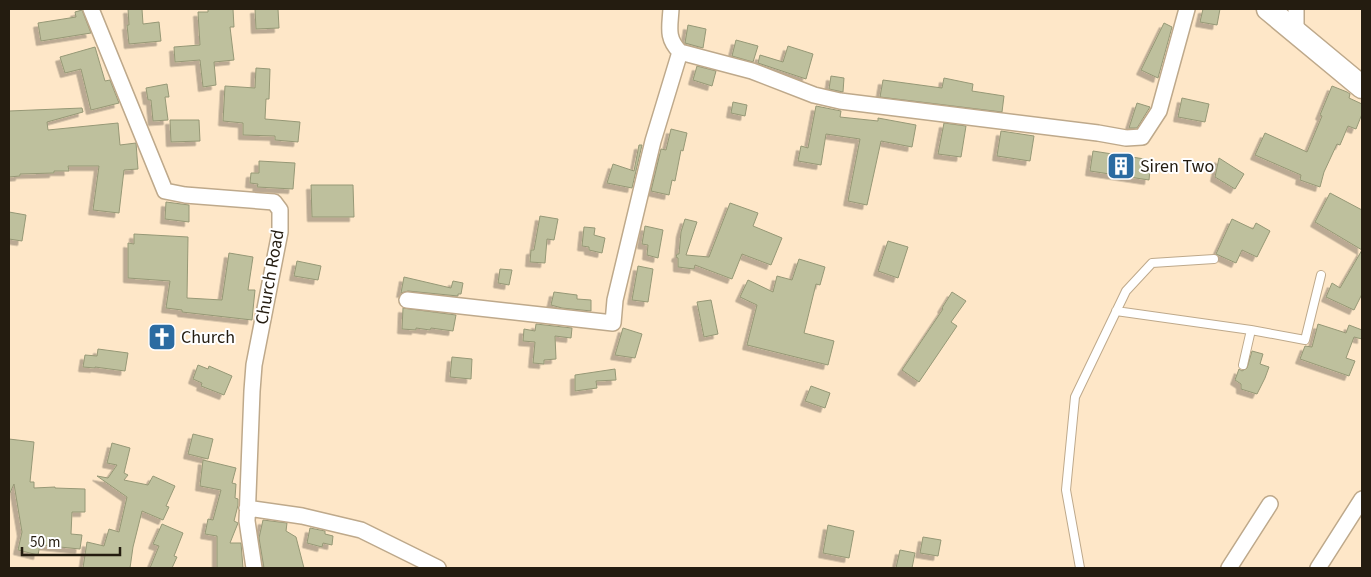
<svg xmlns="http://www.w3.org/2000/svg" width="1371" height="577" font-family="'Source Sans 3',sans-serif">
<style>
.building{fill:#bec09d;stroke:#969876;filter:url(#shadow)}
.lines{fill:none;stroke-linecap:round;stroke-linejoin:round}
.lane-casing{stroke:#bea98b;stroke-width:10}
.street-casing{stroke:#bea98b;stroke-width:18}
.secondary-casing{stroke:#bea98b;stroke-width:25}
.lane{stroke:#fff;stroke-width:8}
.street{stroke:#fff;stroke-width:15}
.secondary{stroke:#fff;stroke-width:22}
.labels{text-anchor:middle;dominant-baseline:central;stroke-width:4;stroke-linejoin:round;paint-order:stroke}
.poi-label{font-size:18px;fill:#241c10;stroke:#fff;text-anchor:start}
.street-label{font-size:18px;fill:#241c10;stroke:#fff}
</style>
<defs>
<filter id="shadow"><feDropShadow dx="-4.5" dy="4.5" stdDeviation="0" flood-color="#0004"/></filter>
</defs>
<rect width="100%" height="100%" fill="#fee7c8"/>
<path class="building" d="M128 9H142L143 24 159 22 161 41 129 44 127 25H129Z
M208 9H233L234 27H230L234 60 214 62 216 85 203 87 200 60 175 62 174 47 200 45 198 12H208Z
M255 9H278L279 28 256 29Z
M1203 9H1220L1217 25 1200 22Z
M82 10 91 33 41 41 38 23 76 17 75 12Z
M1164 23 1172 27 1158 78 1141 70Z
M688 25 706 29 703 48 685 43Z
M736 40 758 46 753 62 732 56Z
M788 46 813 54 806 79 758 63 760 55 783 62Z
M95 47 105 81 110 80 119 103 91 110 81 69 65 73 60 57Z
M697 66 716 71 712 86 693 80Z
M256 68 270 69 269 99H266L265 119 300 122 298 142 275 140V136L243 135V123L223 121 225 86 255 88Z
M831 76 844 78 843 92 829 89Z
M944 78 973 84 972 91 1004 96 1002 112 880 97 883 80 942 88Z
M167 84 169 97H165L168 120 153 121 151 100H148L146 88Z
M1332 86 1347 92 1350 94 1349 98 1362 104V114L1356 129 1348 126 1340 145 1337 144 1324 172 1320 187 1300 180 1301 175 1255 155 1265 133 1307 152 1322 116 1320 115Z
M1182 98 1209 104 1205 122 1178 117Z
M733 102 747 105 745 116 731 113Z
M1137 103 1150 107 1137 128H1129Z
M816 106 841 111 840 117 878 121V118L916 125 912 147 881 141 867 205 848 201 860 139 826 134 821 165 798 161 801 146 808 148Z
M82 108 83 112 47 122 48 130 118 123 120 145 136 143 138 169 124 170 119 213 93 210 99 166H68L69 171H54V173L20 174V176L9 177V111Z
M170 120H199L200 141 171 142Z
M944 123 966 126 961 157 938 154Z
M671 129 687 133 683 151 681 150 675 181 672 180 669 195 651 191 661 149 666 150Z
M1001 131 1034 136 1030 161 997 156Z
M639 145H642L632 188 607 183 613 164 634 171Z
M1093 151 1151 160 1149 180 1090 171Z
M1219 158 1244 174 1235 189 1215 177Z
M259 161 295 163 293 189 257 187 258 184 250 183 251 173H259Z
M311 185H353L354 217H312Z
M1330 193 1362 210V294L1354 310 1326 297 1332 283 1340 288 1362 250 1315 222Z
M166 202 189 205V222L165 219Z
M730 203 758 213 753 226 782 238 771 265 742 254 732 279 695 265 694 269 678 267V258L676 257 677 254H679L681 232 685 219 697 222 686 255 709 257Z
M9 212 26 215 22 241 9 239Z
M540 216 558 219 554 240 547 239 545 263 530 262 531 250H534Z
M1232 219 1253 229 1256 223 1270 231 1257 257 1242 250 1236 263 1216 254Z
M645 226 663 230 658 258 647 255 648 245 642 244Z
M584 227 595 228 594 235 605 238 602 253 589 250V247L582 246Z
M134 234 188 237 187 298 222 300 229 253 253 257 248 290H255L252 320 182 312V310L166 308 170 281 128 278V243L134 244Z
M888 241 908 247 898 278 878 271Z
M799 259 825 267 820 285 816 284 804 333 834 341 828 365 747 345 757 305 740 297 748 280 773 292 777 276 792 280Z
M297 261 321 266 318 280 294 276Z
M638 266 653 269 648 302 632 300Z
M500 269 512 270 509 285 498 283Z
M404 277 451 288 453 281 463 283 461 294H458V296L408 291 401 293Z
M554 292 577 295V299L591 300V311L562 308 551 305Z
M952 292 966 301 951 322 957 326 919 382 902 370 943 309 942 308Z
M711 300 718 334 704 337 697 302Z
M403 308 456 315 453 331 431 328 430 330 416 328V330L402 329Z
M536 324 572 328 571 338 555 336 556 359 544 360V364L533 363 535 342 523 341 524 329 535 331Z
M1318 324 1346 333 1349 325 1362 330V339L1354 337 1346 358 1355 361 1349 376 1300 359 1305 346 1312 347Z
M623 328 642 334 635 358 615 355Z
M98 349 128 353 125 371 95 367V368L83 367 85 355 97 356Z
M1252 351 1263 354 1260 364 1269 367 1265 378 1257 394 1241 389V384L1235 380 1239 369 1242 371 1247 368Z
M452 357 472 359 471 379 450 377Z
M198 365 208 369 209 366 232 376 224 395 201 386 202 383 193 379Z
M615 369 616 380 596 381 597 388 575 391V375Z
M811 386 830 393 825 408 805 401Z
M193 434 213 439 208 459 188 454Z
M9 439 34 442 30 482H34V488L55 487V488L85 489V512H72L71 534 82 535 80 549 40 545 38 555 18 550 22 532 14 484 9 495Z
M112 443 130 448 124 473 128 475 124 480 148 485 153 476 175 486 166 506 169 507 163 520 142 511 133 547 130 568H83L87 542 104 546 109 529 119 532 127 497 97 476 108 478 117 465 107 463Z
M203 460 236 468 232 483 236 484 235 498 238 499V505L234 521 238 523 230 543H241L243 568H217V536L205 534 208 519 213 520 221 490 200 486Z
M263 520 287 523 286 531 296 537 304 568H264L259 538Z
M162 524 183 533 174 556 177 557 172 568H150L159 546 153 544Z
M828 525 854 531 849 558 823 553Z
M310 528 325 531V534L333 536 332 545 323 543 322 547 307 543Z
M923 537 941 540 938 556 920 553Z
M900 550 915 553 912 568H896Z"/>
<g class="lines">
<defs>
<path id="lane" d="M1116 311 1251 330 1243 365
M1251 330 1305 340 1321 275
M1080 568 1066 490 1075 397 1126 291 1152 263 1214 259"/>
<path id="street" d="M91 9 165 191 185 195 274 202 280 210V232L254 365 252 391 247 521 254 568
M1296 30V9
M680 52 752 71 814 95 840 101 1098 133 1126 138 1142 137 1159 111 1187 9
M407 300 613 323 615 300 653 141 680 52C666 38 670 27 671 9
M247 508 302 516 361 530 438 568
M1229 568 1270 504
M1318 568 1362 499"/>
<path id="secondary" d="M1268 9 1362 87"/>
</defs>
<use href="#lane" class="lane-casing"/>
<use href="#street" class="street-casing"/>
<use href="#secondary" class="secondary-casing"/>
<use href="#lane" class="lane"/>
<use href="#street" class="street"/>
<use href="#secondary" class="secondary"/>
</g>
<defs>
<symbol id="building-square" viewBox="-11 -11 22 22"><rect x="-9" y="-9" width="18" height="18" rx="4" fill="#2b6ba1" stroke="#fff"/><path d="M-4-6H4V6H1V3H-1V6H-4ZM-2.5-4.3h1.7v1.8h-1.7ZM.8-4.3h1.7v1.8H.8ZM-2.5-1h1.7V.8h-1.7ZM.8-1h1.7V.8H.8Z" fill="#fff"/></symbol>
<symbol id="church-square" viewBox="-11 -11 22 22"><rect x="-9" y="-9" width="18" height="18" rx="4" fill="#2b6ba1" stroke="#fff"/><path d="M-1.2-6h2.4v3.5h3.3v2.4h-3.3V6h-2.4V-.1h-3.3v-2.4h3.3Z" fill="#fff"/></symbol>
</defs>
<g fill-rule="evenodd">
<use href="#building-square" x="1105" y="150" width="32" height="32"/>
<use href="#church-square" x="146" y="321" width="32" height="32"/>
</g>
<g class="labels">
<g class="poi-label">
<text x="1140" y="166">Siren Two</text>
<text x="181" y="337">Church</text>
</g>
<g class="street-label">
<text transform="translate(270 277) rotate(-80)">Church Road</text>
</g>
</g>
<rect width="1371" height="577" fill="none" stroke="#241c10" stroke-width="20"/>
<path d="M22 547v8h98v-8" fill="none" stroke="#241c10" stroke-width="2.5"/>
<text x="30" y="547" font-size="15" fill="#241c10" stroke="#ffffff" stroke-width="4" paint-order="stroke">50 m</text>
</svg>
